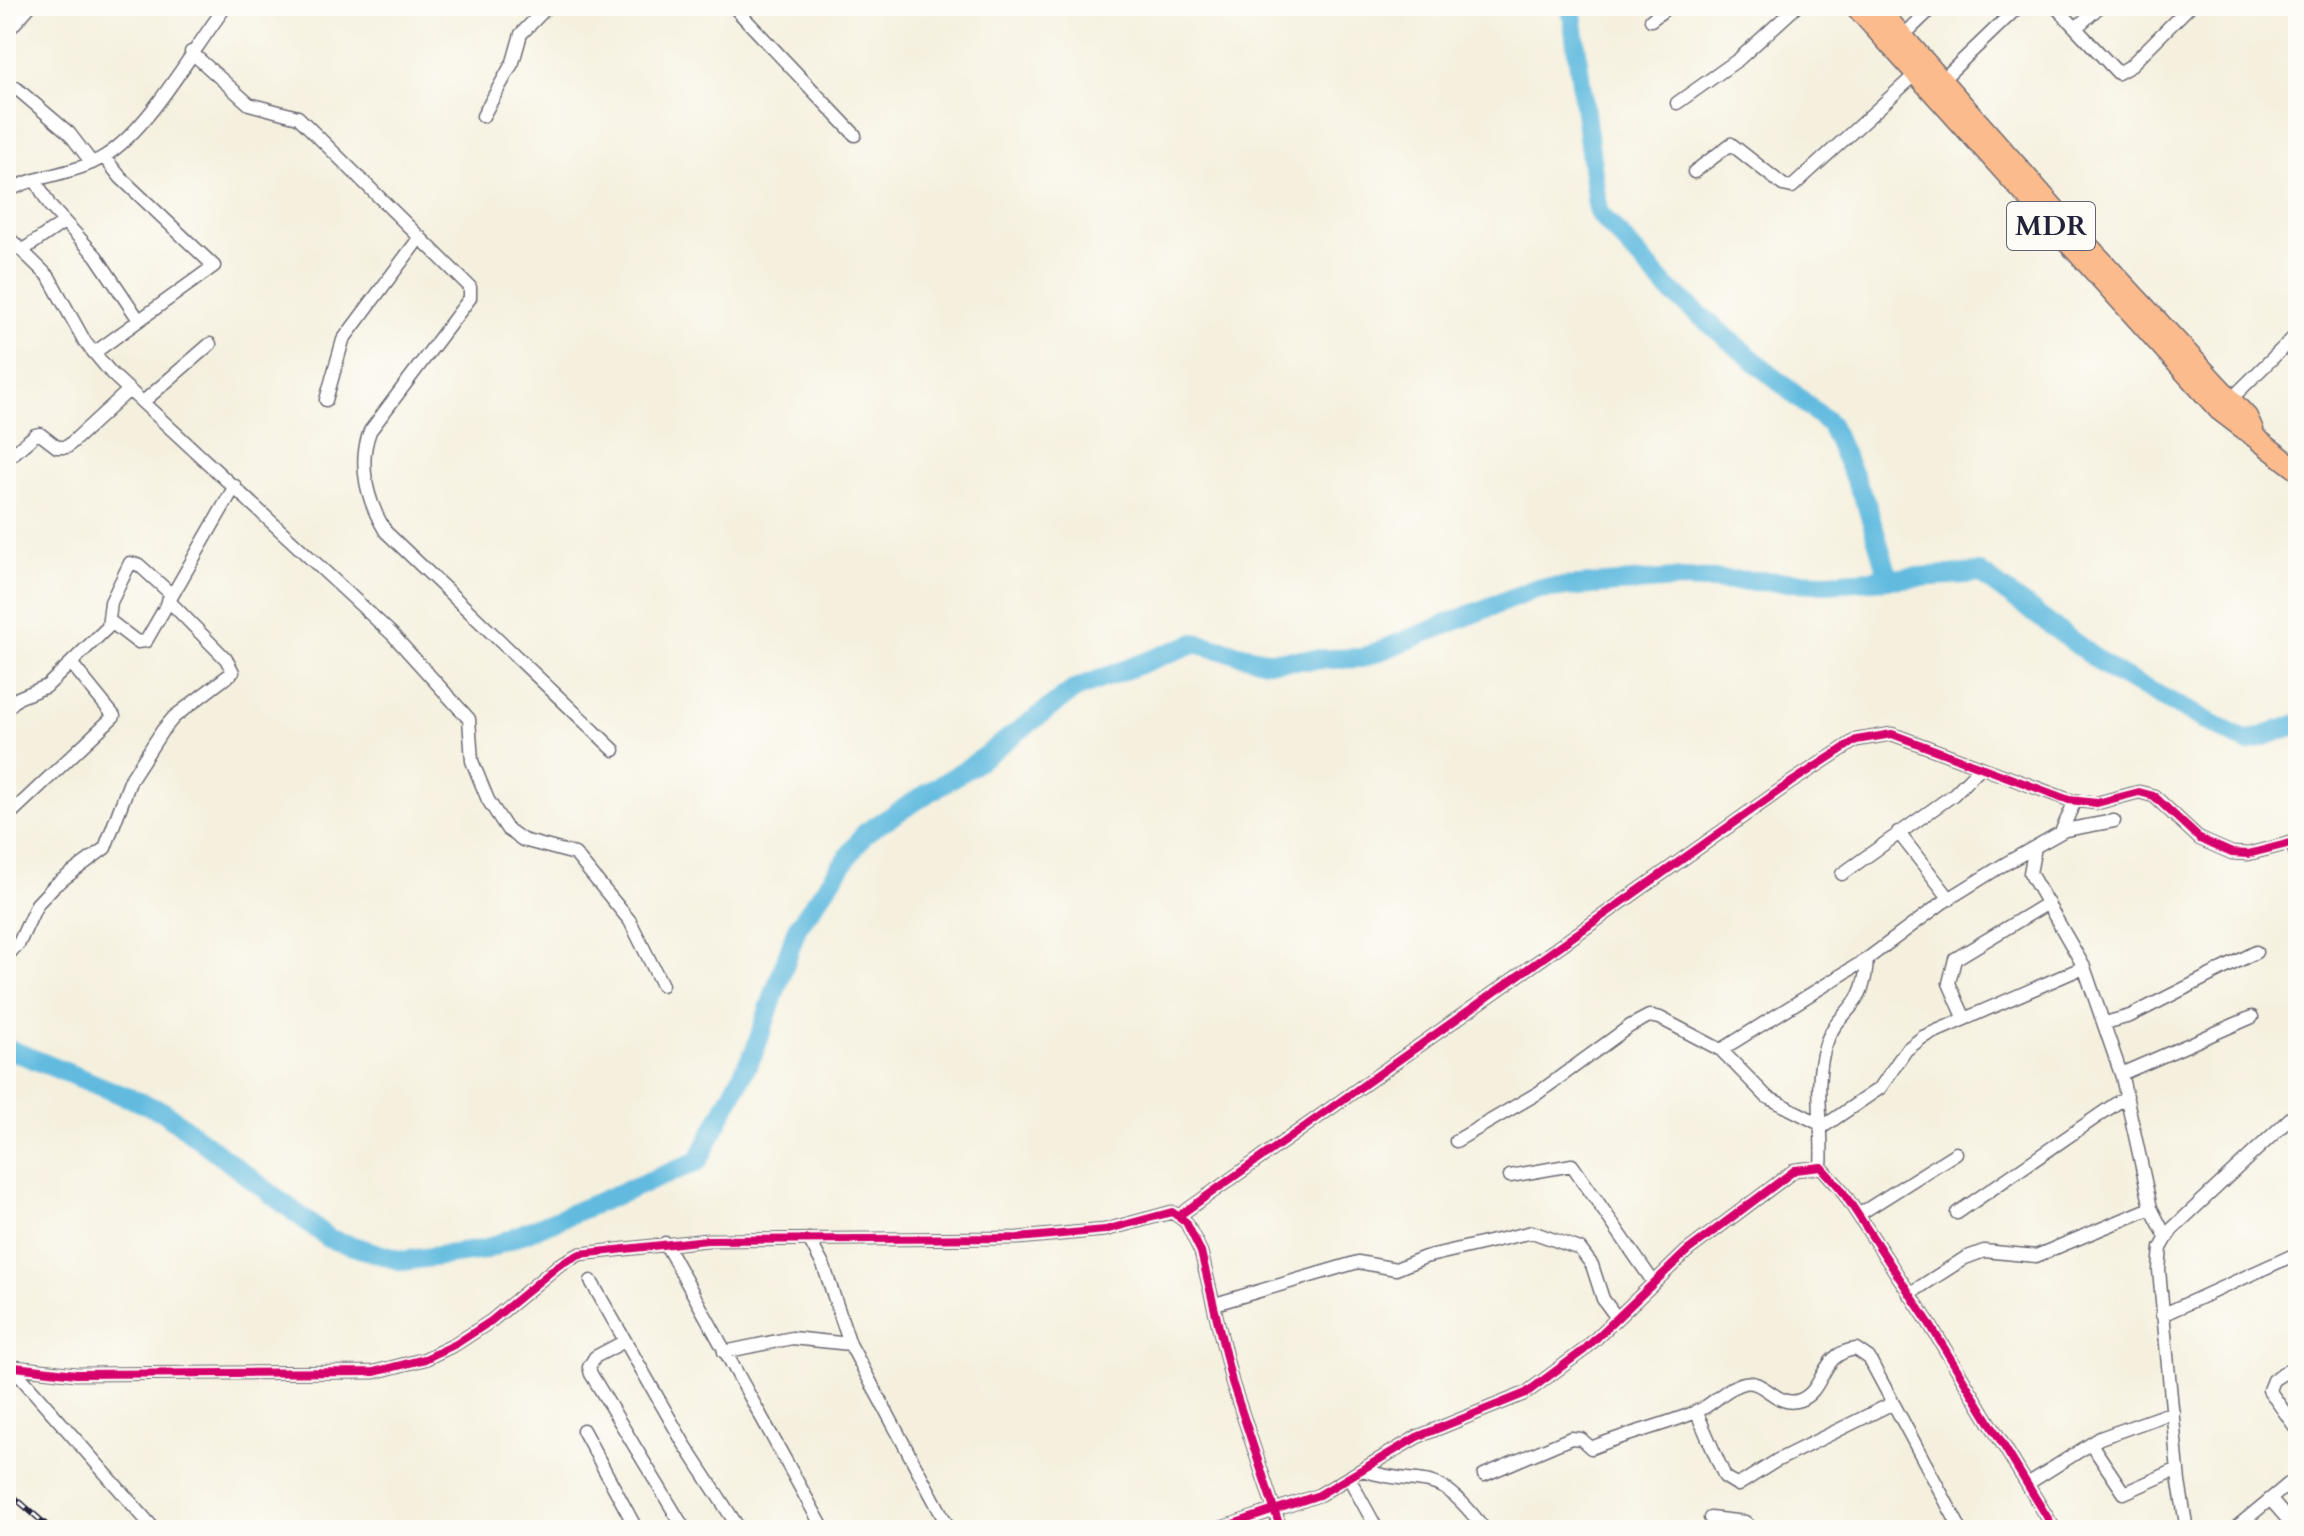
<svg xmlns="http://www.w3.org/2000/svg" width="2304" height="1536" font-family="Cardo,serif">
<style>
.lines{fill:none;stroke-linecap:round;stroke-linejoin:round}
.river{stroke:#62bbdf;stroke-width:20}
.minor-casing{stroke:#6c6a74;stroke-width:15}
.primary-casing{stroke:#6c6a74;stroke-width:23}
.minor{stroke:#fff;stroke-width:12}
.primary{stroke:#fbbb8c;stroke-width:20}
.rail-casing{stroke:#22223b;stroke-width:6}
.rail{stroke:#fdfcf7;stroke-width:3;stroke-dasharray:9;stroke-linecap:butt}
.cycleway-casing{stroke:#fdfcf7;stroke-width:13}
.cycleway{stroke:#d6006c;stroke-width:8}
.labels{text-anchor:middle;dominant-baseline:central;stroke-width:6;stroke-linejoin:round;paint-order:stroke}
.shield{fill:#fdfcf7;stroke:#646373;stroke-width:2}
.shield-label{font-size:28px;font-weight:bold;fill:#22223b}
</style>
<rect width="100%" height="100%" fill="#fdfcf7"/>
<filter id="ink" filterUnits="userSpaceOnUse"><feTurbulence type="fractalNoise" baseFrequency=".0125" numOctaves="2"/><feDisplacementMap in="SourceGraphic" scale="16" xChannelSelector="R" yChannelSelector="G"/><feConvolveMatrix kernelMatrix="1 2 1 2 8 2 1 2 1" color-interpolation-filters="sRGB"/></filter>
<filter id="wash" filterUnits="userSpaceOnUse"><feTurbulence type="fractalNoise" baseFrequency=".006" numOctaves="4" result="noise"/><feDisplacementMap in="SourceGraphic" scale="32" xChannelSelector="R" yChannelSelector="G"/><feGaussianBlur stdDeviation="1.8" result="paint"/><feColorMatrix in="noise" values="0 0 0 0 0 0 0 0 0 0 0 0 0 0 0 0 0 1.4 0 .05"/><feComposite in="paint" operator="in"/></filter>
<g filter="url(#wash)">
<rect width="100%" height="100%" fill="#f5f0de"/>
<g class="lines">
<path class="river" d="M1571 6 1598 212 1667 288 1830 424 1867 506 1889 579
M6 1048 164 1112 330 1239 402 1261 484 1250 698 1161 755 1050 797 928 865 833 974 764 1075 689 1195 643 1266 661 1362 658 1535 589 1675 579 1826 583 1980 573 2114 672 2247 742 2298 724"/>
</g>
</g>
<g filter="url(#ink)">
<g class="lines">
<defs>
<path id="minor" d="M733 6 855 135
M2055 6 2118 73 2129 67 2190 6
M1651 20 1669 6
M2076 28 2100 6
M6 33 30 6
M1903 36 1934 6
M191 52 249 104 298 117 470 287V298L370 431C357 465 368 503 386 532L614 750
M1942 80 2019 6
M16 88 69 133 92 163
M1677 103 1739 59 1797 6
M483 116 513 62 521 34 548 6
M1694 172 1731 144 1783 185 1792 187 1917 73
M36 181 50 206 96 256 139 320
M6 192C37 174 75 175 105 156 150 128 193 49 226 6
M6 235 49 277 85 342 112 374 392 634 469 719 472 761 488 800 507 829 523 840 575 854 630 921 662 985
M23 250 64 222
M94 353 214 266 121 178 104 157
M326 400 343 340 420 237
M2230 400 2298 333
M143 402 210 344
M6 460 35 435 40 434 57 447H67L129 390
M111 622 137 642 146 641 235 486
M6 709 18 698 47 686 108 627 111 602 130 563 139 565 171 594
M6 818 114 716 71 663
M1898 832 1950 899
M2061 832 2075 801
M2292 843 2298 860
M2035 847 2030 873 2084 967 2122 1077 2151 1208 2166 1237
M1842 874 1953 795 1981 767
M6 957 19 943 37 904 54 886 105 848 131 779 162 731 174 717 233 672 226 659 168 600
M1964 1017 1949 983 1955 959 2048 903
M2105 1023 2130 1016 2256 952
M1721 1050 1867 959 1942 903 2003 865 2065 830 2114 821
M2121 1074 2252 1017
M1456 1141 1538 1093 1630 1026 1649 1016 1660 1018 1721 1050 1767 1097 1824 1126 1880 1088 1906 1050 1923 1037 2084 967
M1821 1167C1824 1128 1813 1085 1825 1047 1836 1008 1865 1014 1867 959
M1510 1176 1572 1165 1654 1283
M1957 1213 2127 1096
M1180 1215 1790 783 1856 740 1892 734 2069 800 2097 803 2139 792 2154 796 2200 839 2232 853 2248 854 2298 841
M1858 1215 1956 1153
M809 1239 824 1267 850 1344 950 1530
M665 1243 824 1530
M591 1281 683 1442 740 1530
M1909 1294 1965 1258 1984 1251 2036 1256 2151 1208
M1215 1304 1358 1262 1396 1269 1425 1257 1532 1232 1580 1249 1592 1265 1603 1299 1617 1318
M2162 1315 2298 1253
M625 1341 595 1357 589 1367 591 1374 685 1530
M724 1352 792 1338 850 1344
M2298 1364 2273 1380 2269 1390 2298 1431
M6 1366 76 1374 374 1372 425 1359 456 1344 491 1321 559 1265 580 1254 707 1240 1018 1238 1105 1230 1172 1212 1186 1222 1201 1252 1232 1382 1281 1530
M12 1367 155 1530
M1696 1411 1725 1477 1738 1485 1776 1461 1893 1403
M583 1430 637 1530
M2091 1444 2124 1493 2178 1469
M1362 1470C1430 1491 1433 1461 1485 1530
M1484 1475 1571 1438 1581 1439 1591 1448C1625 1434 1662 1426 1696 1412 1713 1405 1726 1387 1744 1383 1764 1378 1777 1409 1800 1400 1826 1390 1819 1353 1856 1349L1869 1358 1961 1530
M1349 1478 1376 1527
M2029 1483 2100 1438 2173 1412
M2270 1499 2297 1530
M1710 1518 1745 1522 1754 1530
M1215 1530 1319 1495 1417 1437 1526 1393 1584 1350 1687 1251 1795 1170 1821 1167 1841 1189 1929 1323 2055 1530
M2187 1530 2179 1482 2159 1270 2161 1248 2172 1229 2298 1111
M2233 1530 2298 1476"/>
<path id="primary" d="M1855 6 2219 410 2298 470
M1876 6 2078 235 2247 417 2253 430"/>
</defs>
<use href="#minor" class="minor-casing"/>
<use href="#primary" class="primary-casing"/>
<use href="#minor" class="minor"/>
<use href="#primary" class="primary"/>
<defs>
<path id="rail" d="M6 1490 52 1530"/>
</defs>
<use href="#rail" class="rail-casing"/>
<use href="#rail" class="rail"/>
<defs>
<path id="cycleway" d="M1180 1215 1790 783 1856 740 1892 734 2069 800 2097 803 2139 792 2154 796 2200 839 2232 853 2248 854 2298 841
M6 1366 76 1374 374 1372 425 1359 456 1344 491 1321 559 1265 580 1254 707 1240 1018 1238 1105 1230 1172 1212 1186 1222 1201 1252 1232 1382 1281 1530
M1215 1530 1319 1495 1417 1437 1526 1393 1584 1350 1687 1251 1795 1170 1821 1167 1841 1189 1929 1323 2055 1530"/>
</defs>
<use href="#cycleway" class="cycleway-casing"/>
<use href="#cycleway" class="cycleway"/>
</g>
</g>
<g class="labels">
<rect class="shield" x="2007" y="202" width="88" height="48" rx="6"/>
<g class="shield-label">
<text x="2051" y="226">MDR</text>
</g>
</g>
<rect width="2304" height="1536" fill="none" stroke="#fdfcf7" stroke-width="32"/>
</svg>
